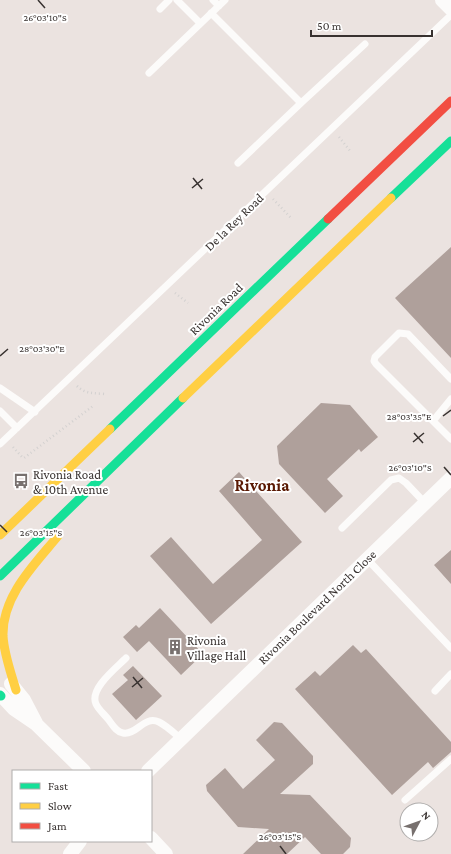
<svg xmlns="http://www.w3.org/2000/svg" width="451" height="854" font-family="'Crimson Pro',serif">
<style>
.building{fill:#afa09b}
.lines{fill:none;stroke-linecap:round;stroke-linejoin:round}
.path{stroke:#d3d1d0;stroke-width:2.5;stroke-dasharray:1 3;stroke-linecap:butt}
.lane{stroke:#fcfbfa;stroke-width:7}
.street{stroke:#fcfbfa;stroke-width:14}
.fast{stroke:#16e098;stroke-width:9}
.slow{stroke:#ffcf43;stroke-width:9}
.jam{stroke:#f24e42;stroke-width:9}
.ticks{fill:none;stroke:#383230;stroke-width:1.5}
.labels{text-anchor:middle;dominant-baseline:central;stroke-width:4;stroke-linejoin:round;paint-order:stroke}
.street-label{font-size:13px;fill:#383230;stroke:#fff}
.poi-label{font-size:13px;fill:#383230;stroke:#fff;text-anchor:start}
.district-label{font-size:17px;font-weight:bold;fill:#5a1903;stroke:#fff}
.ticks-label{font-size:10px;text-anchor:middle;fill:#383230;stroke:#fff;stroke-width:4;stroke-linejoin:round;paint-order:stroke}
</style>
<rect width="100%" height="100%" fill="#ebe3e0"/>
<path class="building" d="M451 247V358L395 298Z
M321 403 350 405 378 437 361 452 359 449 327 479 343 496 325 513 279 464 277 446Z
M239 472 302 542 211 624 150 556 171 537 213 584 262 540 219 491Z
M451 550V584L434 565Z
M160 608 203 654 181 675 149 641 137 652 123 637 136 625 139 628Z
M353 645 361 653 366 649 451 742V752L433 768 428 762 392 795 295 689 315 671 320 676Z
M133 666 162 696 136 720 112 694 128 680 123 675Z
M274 722 282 723 313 756V764L280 794 310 795 351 838 350 847 343 854H321L305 837 287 854H243L269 829 238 827 207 791 206 785 225 768 243 789 275 760 256 740Z"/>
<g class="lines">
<path class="path" d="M339 137 351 152
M273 199 292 219
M175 293 188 303
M77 386C85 394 94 393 105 394
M13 447 22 457 24 458 93 406"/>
<path class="lane" d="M177 0 200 23
M213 0 219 6
M160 9 169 0
M211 13 301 103 365 44
M149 73 225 0
M238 163 301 103
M451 379 408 334 399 333 375 357 374 361 376 364 451 439
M0 388 35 412
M0 411 17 428
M433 421 451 399
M0 444 451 15
M342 528 391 480 399 478 406 483 425 503
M367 559 451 648
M126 658C116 668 89 689 96 704 98 709 104 714 108 719 112 724 116 732 123 733 136 736 144 715 159 722 167 726 174 733 181 739
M435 691 451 674
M405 800 451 759"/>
<path class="street" d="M442 0 451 9
M11 684 24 700 36 723
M0 694 14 709 36 724 84 771
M148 771 451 478
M151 838 166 854
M70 854 80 841"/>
<path class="fast" d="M391 198 451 141
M110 429 328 219
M0 576 183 398
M0 695 1 696"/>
<path class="slow" d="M183 398 391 198
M0 535 110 429
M16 690C11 673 4 654 3 636 2 596 34 565 58 536"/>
<path class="jam" d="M328 219 451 101"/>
</g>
<path class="ticks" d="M38 0 45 8M193 178 202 189M192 188 203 179M0 356 8 349M443 416 451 410M414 433 423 443M413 442 424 433M444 467 451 475M0 525 7 532M133 677 142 688M132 687 143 678M280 846 286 854"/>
<defs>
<symbol id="bus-bare" viewBox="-9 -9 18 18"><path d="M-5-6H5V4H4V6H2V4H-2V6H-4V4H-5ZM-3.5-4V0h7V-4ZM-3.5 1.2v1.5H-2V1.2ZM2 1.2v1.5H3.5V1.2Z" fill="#77706e" stroke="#fff" stroke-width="2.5" paint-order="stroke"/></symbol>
<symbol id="building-bare" viewBox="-9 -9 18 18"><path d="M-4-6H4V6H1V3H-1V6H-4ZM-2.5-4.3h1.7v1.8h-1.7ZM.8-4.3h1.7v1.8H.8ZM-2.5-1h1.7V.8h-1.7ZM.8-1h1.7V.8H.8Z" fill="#77706e" stroke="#fff" stroke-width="2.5" paint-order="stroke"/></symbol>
</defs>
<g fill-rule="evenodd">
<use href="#bus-bare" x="10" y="470" width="22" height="22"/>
<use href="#building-bare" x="164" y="636" width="22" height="22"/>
</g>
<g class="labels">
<g class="street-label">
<text transform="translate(234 222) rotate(-44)">De la Rey Road</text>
<text transform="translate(216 309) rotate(-44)">Rivonia Road</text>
<text transform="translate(317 607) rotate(-44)">Rivonia Boulevard North Close</text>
</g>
<g class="poi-label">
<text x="33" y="474">Rivonia Road<tspan x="33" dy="15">&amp; 10th Avenue</tspan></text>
<text x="187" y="640">Rivonia<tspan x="187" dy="15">Village Hall</tspan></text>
</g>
<g class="district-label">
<text x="262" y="485">Rivonia</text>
</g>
</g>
<g class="ticks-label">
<text x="45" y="21">26°03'10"S</text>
<text x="42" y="352">28°03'30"E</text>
<text x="409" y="420">28°03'35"E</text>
<text x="410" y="471">26°03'10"S</text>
<text x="41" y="536">26°03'15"S</text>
<text x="280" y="840">26°03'15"S</text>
</g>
<rect x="12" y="770" width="140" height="72" fill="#ffffff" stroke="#afadac"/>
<rect x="20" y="783" width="20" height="6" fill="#16e098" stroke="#afadac"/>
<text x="48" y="790" font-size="12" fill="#383230">Fast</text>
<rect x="20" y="803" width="20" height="6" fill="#ffcf43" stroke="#afadac"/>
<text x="48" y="810" font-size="12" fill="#383230">Slow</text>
<rect x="20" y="823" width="20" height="6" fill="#f24e42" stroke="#afadac"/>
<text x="48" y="830" font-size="12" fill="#383230">Jam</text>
<g transform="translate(419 822) rotate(49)"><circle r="19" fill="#ffffff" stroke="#afadac"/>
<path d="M0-3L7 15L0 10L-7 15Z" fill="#77706e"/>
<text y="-6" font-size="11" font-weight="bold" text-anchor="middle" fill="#383230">N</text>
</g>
<path d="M311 30v6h121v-6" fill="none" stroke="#383230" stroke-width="2"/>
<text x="317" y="30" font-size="12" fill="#383230" stroke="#ffffff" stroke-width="3" paint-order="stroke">50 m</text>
</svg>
